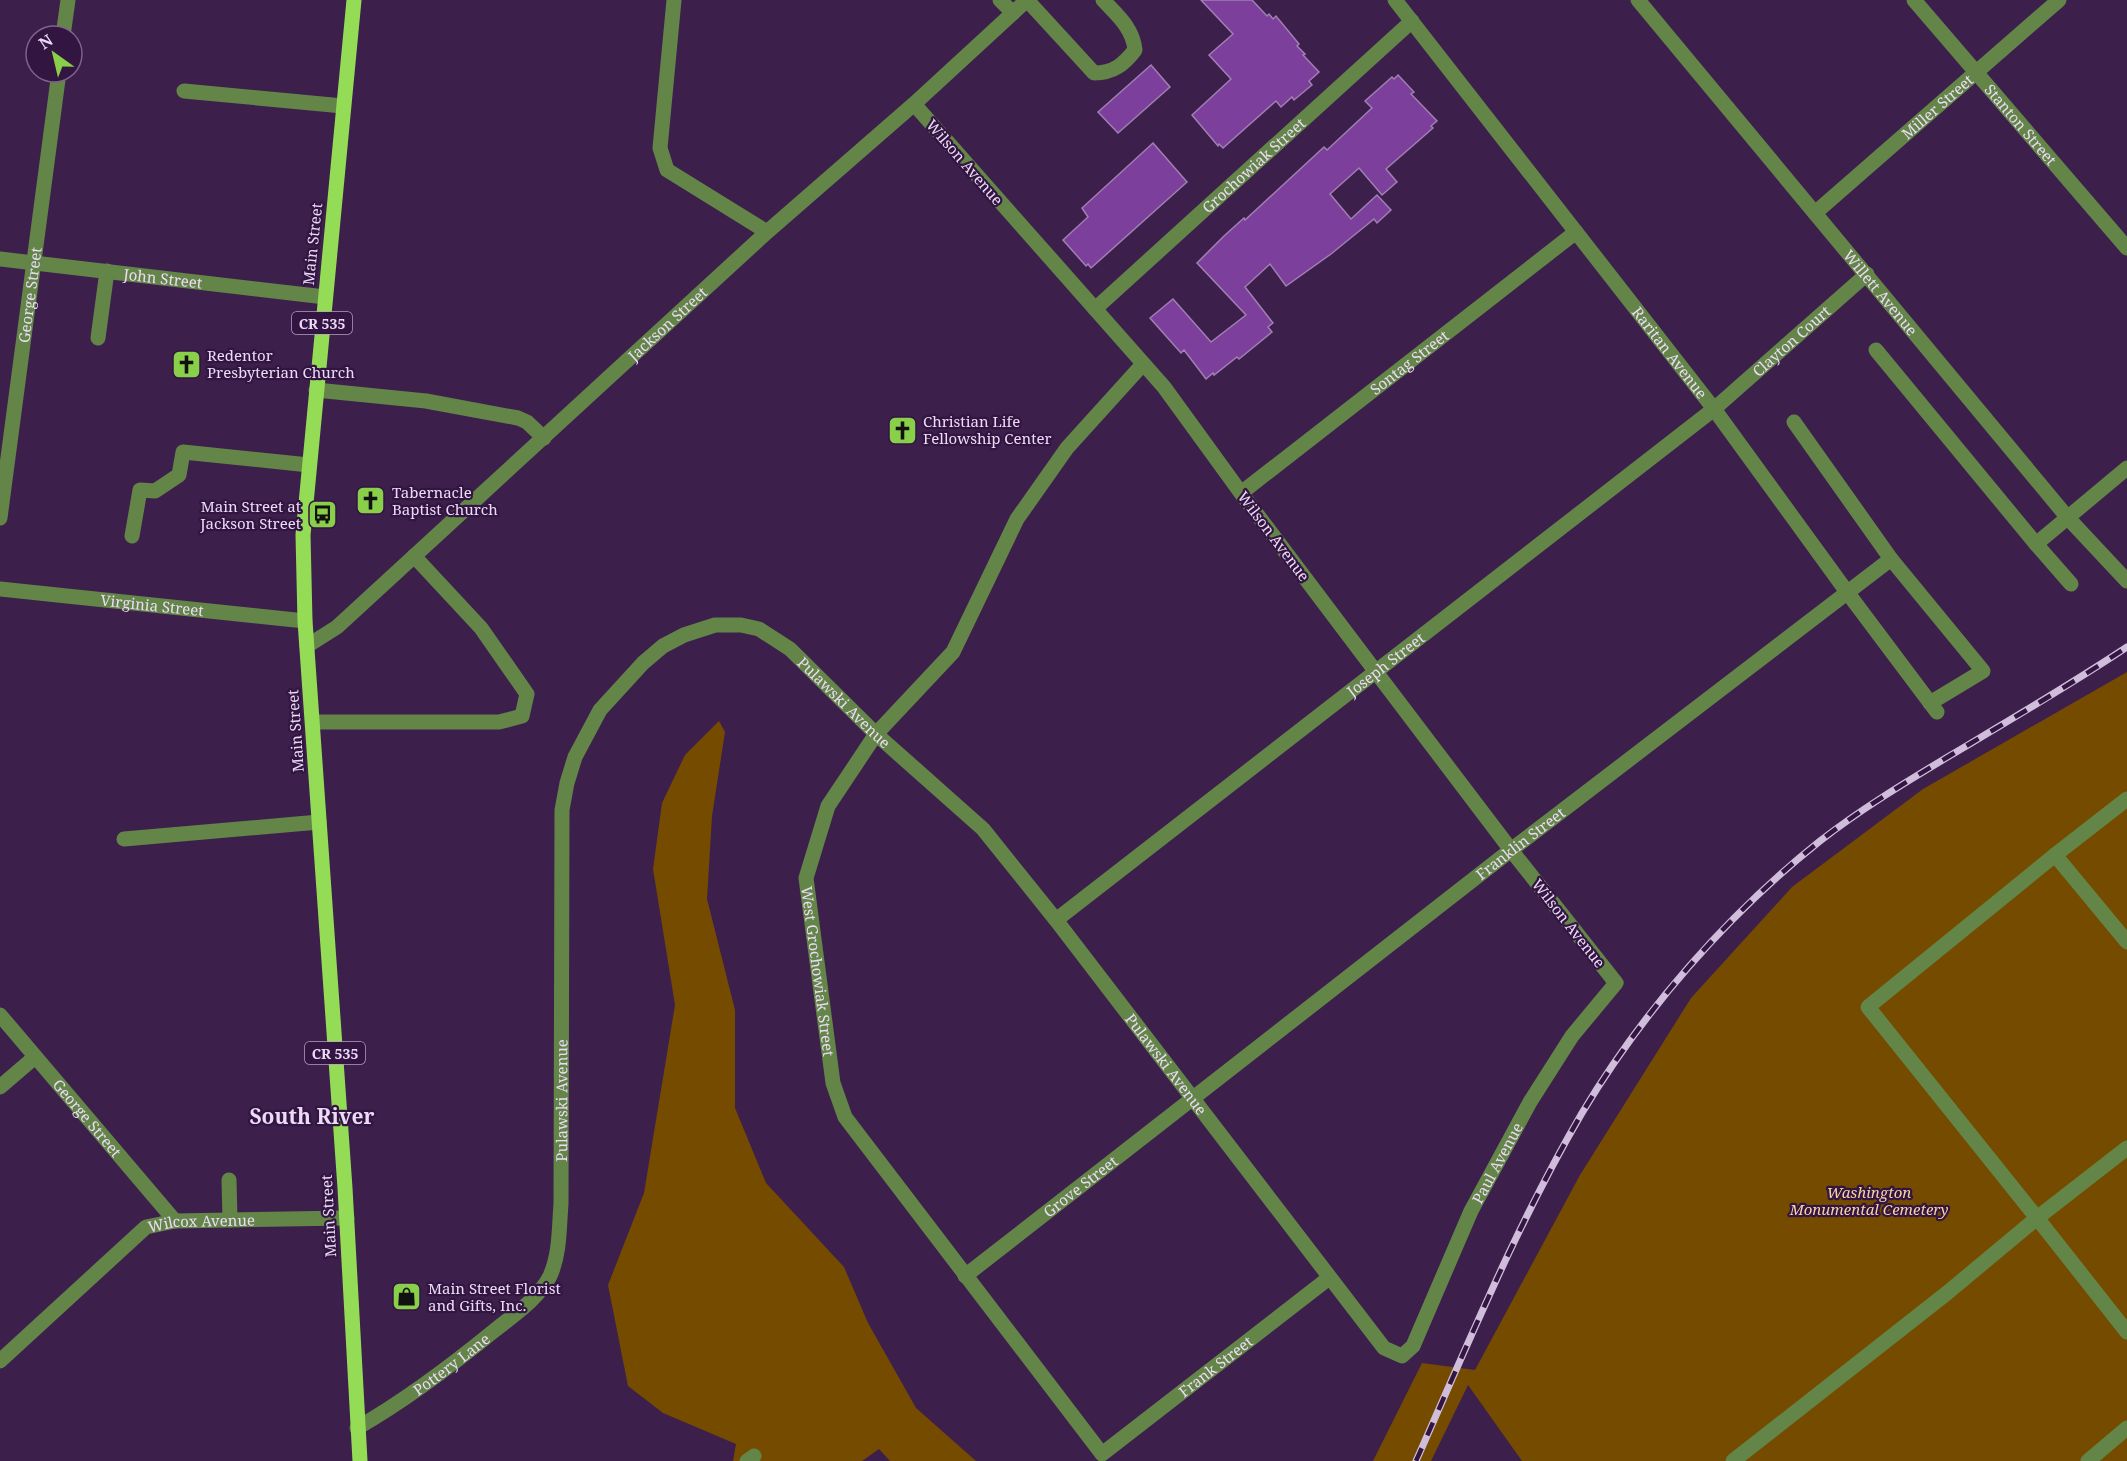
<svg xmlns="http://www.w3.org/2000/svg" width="2127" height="1461" font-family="'Noto Serif',serif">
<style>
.green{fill:#754b00}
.building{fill:#7d3f9c;stroke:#a07fb3;stroke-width:1.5}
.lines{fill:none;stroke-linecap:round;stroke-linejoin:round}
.minor{stroke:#638548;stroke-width:15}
.major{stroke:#95dc56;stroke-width:15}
.rail-casing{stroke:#d0bddc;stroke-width:7}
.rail{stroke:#321541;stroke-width:4.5;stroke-dasharray:14;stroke-linecap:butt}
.labels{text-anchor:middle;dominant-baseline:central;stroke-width:4.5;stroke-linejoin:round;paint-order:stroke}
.shield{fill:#321541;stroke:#b4a0c0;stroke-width:1.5}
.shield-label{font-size:14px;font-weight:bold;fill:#ecdbf7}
.street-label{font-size:15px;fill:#ecdbf7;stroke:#321541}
.poi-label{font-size:15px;fill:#ecdbf7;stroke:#321541;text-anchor:start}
.park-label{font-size:15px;font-style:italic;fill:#f8d3a5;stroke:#321541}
.district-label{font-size:21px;font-weight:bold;fill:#ecdbf7;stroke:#321541}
</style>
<rect width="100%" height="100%" fill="#3d1f4c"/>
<path class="green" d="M2127 672V1461H1522L1468 1385 1431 1461H1373L1422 1363 1475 1370 1580 1175 1691 998 1792 887 1923 789Z
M719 721 725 732 712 816 707 899 735 1010V1108L766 1183 844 1267 868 1323 916 1408 976 1461H890L879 1449 862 1461H733L736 1444 663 1413 628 1386 608 1285 644 1193 675 1005 653 869 662 803 685 755Z"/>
<path class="building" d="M1201 0H1252L1267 16 1269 14 1273 19 1276 16 1299 44 1297 46 1305 54 1303 55 1319 72 1309 81 1312 85 1294 100 1292 97 1281 107 1276 101 1223 148 1219 144 1218 146 1192 115 1231 79 1209 55 1233 34Z
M1151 65 1170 87 1118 133 1098 112Z
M1398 75 1414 92 1411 94 1437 121 1431 126 1433 128 1386 169 1397 182 1382 195 1359 168 1330 194 1351 219 1377 195 1391 210 1377 223 1374 219 1331 254 1286 286 1270 264 1245 287 1273 323 1268 327 1272 332 1239 359 1237 357 1214 375 1213 373 1206 379 1184 350 1181 353 1150 318 1173 299 1211 342 1246 315 1197 263 1224 236 1244 218 1245 220 1324 147 1327 150 1372 108 1365 101 1392 77 1394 79Z
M1153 143 1187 182 1091 268 1088 264 1086 266 1063 240 1088 217 1082 208Z"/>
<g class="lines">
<g class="minor">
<path d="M674 0 660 148 667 170 767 232"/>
<path d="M1000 0 1013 13"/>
<path d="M1027 0 1094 73C1114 73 1124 64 1135 50 1133 28 1117 15 1103 0"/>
<path id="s1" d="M1395 0 1714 409 1847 592 1937 712"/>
<path id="s2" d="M1638 0 2068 518 2127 581"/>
<path id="s3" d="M1914 0 2127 248"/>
<path d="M63 36 68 0"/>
<path d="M184 91 343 106"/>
<path id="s4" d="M1815 213 2059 0"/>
<path id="s5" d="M0 259 325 297"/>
<path id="s6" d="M1095 309 1412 21"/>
<path d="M98 338 107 271"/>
<path d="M1876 350 2036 544 2127 468"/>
<path id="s7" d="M1143 364 1067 448 1017 519 953 652 876 734 828 806 806 878 833 1083 845 1117 1102 1454 1329 1278"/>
<path d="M316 390 426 401 518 418 527 422 544 438"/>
<path id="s8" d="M1241 493 1576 232"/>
<path id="s9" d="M0 518 59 72"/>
<path d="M132 536 140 490 155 491 179 475 183 452 309 465"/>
<path d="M2036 544 2071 584"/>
<path d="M1891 559 1983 671 1930 703"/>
<path id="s10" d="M0 589 305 621"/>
<path id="s11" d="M307 646 337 627 767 232 914 104 1027 0"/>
<path d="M313 722H499L522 716 527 694 481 628 414 556"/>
<path d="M2127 799 2055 855 2127 942"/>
<path d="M124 839 319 822"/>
<path id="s12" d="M1056 920 1714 409 1867 274"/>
<path id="s13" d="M0 1015 175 1221"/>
<path d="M0 1087 35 1057"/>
<path d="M2127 1148 2037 1218 2127 1332"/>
<path d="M229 1180 230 1220"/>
<path id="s14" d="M965 1276 1511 850 1891 559 1794 422"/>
<path id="s15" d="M0 1361 146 1227 175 1221 347 1218"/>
<path id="s16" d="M357 1428C406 1400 451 1366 495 1330 514 1315 539 1298 550 1276 560 1254 559 1228 561 1204L562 810 567 783 575 757 600 710 643 663 663 646 684 635 715 625H741L759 629 790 649 876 734 983 829 1056 920 1384 1348 1402 1356 1413 1346 1471 1211 1530 1102 1572 1036 1616 983 1511 850 1376 672 1241 493 1164 387 914 104"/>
<path d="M747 1461 754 1456"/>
<path d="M1733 1461 1947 1293 2037 1218 1868 1007 2055 855"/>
<path d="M2088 1461 2127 1428"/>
</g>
<path class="major" d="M354 0 303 535 305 621 345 1188 360 1461"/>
<defs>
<path id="rail" d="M1416 1461C1468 1344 1517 1224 1582 1113 1643 1011 1727 915 1820 841 1861 809 1906 782 1951 755 2010 720 2070 685 2127 647"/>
</defs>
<use href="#rail" class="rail-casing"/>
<use href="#rail" class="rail"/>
</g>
<defs>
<symbol id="church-square" viewBox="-11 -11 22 22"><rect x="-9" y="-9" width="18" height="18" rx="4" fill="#89cf49" stroke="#321541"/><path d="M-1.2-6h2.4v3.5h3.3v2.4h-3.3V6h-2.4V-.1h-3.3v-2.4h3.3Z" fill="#111"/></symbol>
<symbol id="bus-square" viewBox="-11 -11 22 22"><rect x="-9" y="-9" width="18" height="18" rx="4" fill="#89cf49" stroke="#321541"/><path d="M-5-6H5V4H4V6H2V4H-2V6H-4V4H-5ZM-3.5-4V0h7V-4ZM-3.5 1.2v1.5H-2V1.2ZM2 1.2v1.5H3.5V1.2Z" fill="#111"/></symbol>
<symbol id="shop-square" viewBox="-11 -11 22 22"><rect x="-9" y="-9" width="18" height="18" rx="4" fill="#89cf49" stroke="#321541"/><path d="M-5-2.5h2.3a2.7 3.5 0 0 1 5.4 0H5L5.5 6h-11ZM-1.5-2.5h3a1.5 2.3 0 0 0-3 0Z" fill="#111"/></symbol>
</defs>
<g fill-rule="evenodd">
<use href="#church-square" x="170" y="348" width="33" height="33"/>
<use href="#church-square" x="886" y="414" width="33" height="33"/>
<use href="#church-square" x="354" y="484" width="33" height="33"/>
<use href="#bus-square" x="306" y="498" width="33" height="33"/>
<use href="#shop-square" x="390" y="1280" width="33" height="33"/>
</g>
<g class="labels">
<g class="shield">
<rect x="292" y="312" width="60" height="22" rx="4.5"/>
<rect x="305" y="1042" width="60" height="22" rx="4.5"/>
</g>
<g class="shield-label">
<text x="322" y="323">CR 535</text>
<text x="335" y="1053">CR 535</text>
</g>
<g class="street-label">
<text stroke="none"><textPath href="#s4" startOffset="162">Miller Street</textPath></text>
<text stroke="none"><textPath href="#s3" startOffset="164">Stanton Street</textPath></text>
<text transform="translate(965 162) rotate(49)">Wilson Avenue</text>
<text stroke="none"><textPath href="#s6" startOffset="214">Grochowiak Street</textPath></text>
<text transform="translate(312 244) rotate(-84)">Main Street</text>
<text stroke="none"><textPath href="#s5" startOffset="164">John Street</textPath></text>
<text stroke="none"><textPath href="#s2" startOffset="380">Willett Avenue</textPath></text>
<text stroke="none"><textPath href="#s9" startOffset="225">George Street</textPath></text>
<text stroke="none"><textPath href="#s11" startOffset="484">Jackson Street</textPath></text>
<text stroke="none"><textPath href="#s12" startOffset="936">Clayton Court</textPath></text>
<text stroke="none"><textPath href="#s1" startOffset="447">Raritan Avenue</textPath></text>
<text stroke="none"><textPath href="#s8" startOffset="213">Sontag Street</textPath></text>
<text transform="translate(1274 536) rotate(53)">Wilson Avenue</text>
<text stroke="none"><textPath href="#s10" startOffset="153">Virginia Street</textPath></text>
<text stroke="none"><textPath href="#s12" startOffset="417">Joseph Street</textPath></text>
<text stroke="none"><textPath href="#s16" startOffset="1126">Pulawski Avenue</textPath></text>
<text transform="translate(295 731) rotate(-94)">Main Street</text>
<text stroke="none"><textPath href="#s14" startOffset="704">Franklin Street</textPath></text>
<text transform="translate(1569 923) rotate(52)">Wilson Avenue</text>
<text stroke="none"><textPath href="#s7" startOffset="716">West Grochowiak Street</textPath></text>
<text stroke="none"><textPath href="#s16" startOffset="1612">Pulawski Avenue</textPath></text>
<text stroke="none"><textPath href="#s16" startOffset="424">Pulawski Avenue</textPath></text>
<text stroke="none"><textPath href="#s13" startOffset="135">George Street</textPath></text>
<text stroke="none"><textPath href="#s16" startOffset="2206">Paul Avenue</textPath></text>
<text stroke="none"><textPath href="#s14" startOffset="146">Grove Street</textPath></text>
<text transform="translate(328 1216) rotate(-93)">Main Street</text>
<text stroke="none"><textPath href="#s15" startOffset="254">Wilcox Avenue</textPath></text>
<text stroke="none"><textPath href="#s16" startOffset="114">Pottery Lane</textPath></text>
<text stroke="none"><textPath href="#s7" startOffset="1432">Frank Street</textPath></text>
</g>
<g class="poi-label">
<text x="207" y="355">Redentor<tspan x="207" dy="17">Presbyterian Church</tspan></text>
<text x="923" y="421">Christian Life<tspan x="923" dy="17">Fellowship Center</tspan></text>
<text x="392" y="492">Tabernacle<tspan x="392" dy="17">Baptist Church</tspan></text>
<text x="301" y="506" text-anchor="end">Main Street at<tspan x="301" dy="17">Jackson Street</tspan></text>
<text x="428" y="1288">Main Street Florist<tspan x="428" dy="17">and Gifts, Inc.</tspan></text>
</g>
<g class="park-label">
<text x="1869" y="1192">Washington<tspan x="1869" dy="17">Monumental Cemetery</tspan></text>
</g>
<g class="district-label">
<text x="312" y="1116">South River</text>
</g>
</g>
<g transform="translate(54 54) rotate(326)"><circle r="28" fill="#321541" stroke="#7c648a" stroke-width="1.5"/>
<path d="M0-4.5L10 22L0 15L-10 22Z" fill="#89cf49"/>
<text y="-9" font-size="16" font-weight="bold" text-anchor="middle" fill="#ecdbf7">N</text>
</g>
</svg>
